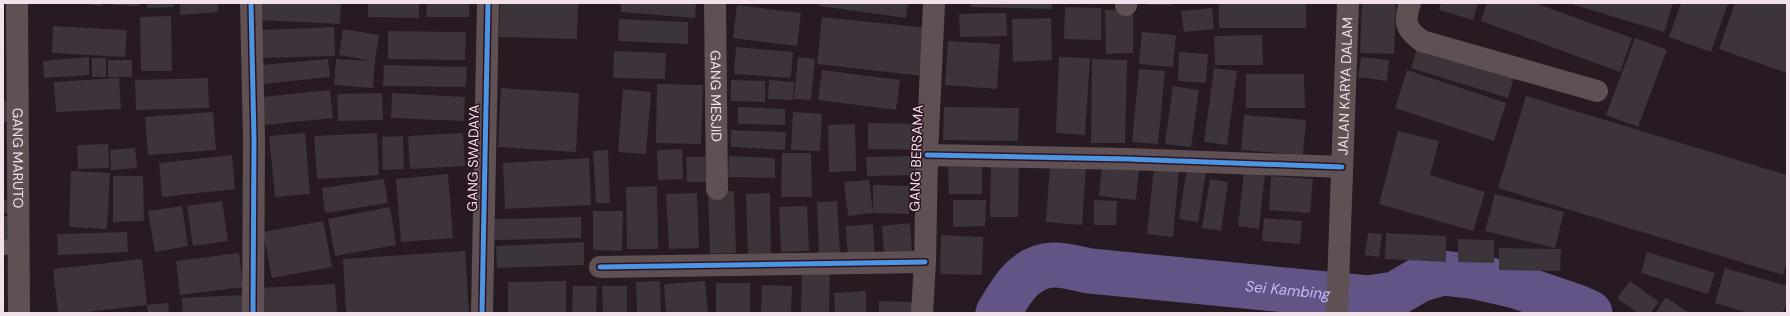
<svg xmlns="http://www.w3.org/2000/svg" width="1790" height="316" font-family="'DM Sans',sans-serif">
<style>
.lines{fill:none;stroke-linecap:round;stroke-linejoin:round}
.river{stroke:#625586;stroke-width:45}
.building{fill:#3c333b}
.service{stroke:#5f5054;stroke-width:15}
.minor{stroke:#5f5054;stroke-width:22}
.tertiary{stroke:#5f5054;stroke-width:22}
.cycleway-casing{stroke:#2c1523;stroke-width:8}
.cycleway{stroke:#4d94e3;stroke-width:5}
.labels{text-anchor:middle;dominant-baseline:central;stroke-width:3;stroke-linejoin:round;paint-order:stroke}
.street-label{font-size:14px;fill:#f2e1ea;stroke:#2c1523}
.water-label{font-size:15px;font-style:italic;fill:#c4b6f6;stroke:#2c1523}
</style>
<rect width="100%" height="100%" fill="#271a22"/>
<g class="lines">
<path class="river" id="s1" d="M998 313C1011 291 1024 267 1052 265 1064 264 1078 269 1090 271L1368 298 1395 294 1419 280 1443 273 1477 277 1516 286 1577 307 1590 313"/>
</g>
<path class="building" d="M77 3H102V6Z
M113 3H139V6L113 5Z
M147 3H174V7L147 8Z
M180 3H218V12L180 15Z
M259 3H341L340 24 258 20Z
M368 3H419V18L368 17Z
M427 3H469V17H426Z
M500 3H578L577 39 499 37Z
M621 3H696L695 18 621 12Z
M819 3H908L906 18 819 6Z
M971 3H1052V9L971 7Z
M1147 3H1172V5H1147Z
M1362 3H1396L1394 54 1360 53Z
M1441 3H1478L1473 20 1439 10Z
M1487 3H1535L1632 38 1620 72 1481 21Z
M1568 3H1673L1664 32Z
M1681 3H1728L1711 52 1669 37Z
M1735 3H1787V73L1719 49Z
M1219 4H1306V28H1219Z
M737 5 801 13 797 46 733 38Z
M1065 7 1101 8V40L1064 39Z
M1212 8 1214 29 1184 32 1181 11Z
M1105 10H1133V53L1106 54Z
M1006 13 1007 36 960 37 959 14Z
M171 16 172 71H141L140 17Z
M822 17 928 28 923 76 817 64Z
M1051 18 1052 60 1013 62 1012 19Z
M619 19 688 22V44L618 41Z
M53 26 127 30 125 57 52 53Z
M334 27 335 56 263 58 262 30Z
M343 29 379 35 375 61 373 88 334 85 336 59 373 61 339 55Z
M388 31 466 32 465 60 388 59Z
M1142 32 1176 35 1173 67 1139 64Z
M1262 35 1263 65H1215L1214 36Z
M1635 38 1667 50 1638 127 1606 115Z
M948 41 1000 44 997 89 945 85Z
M1419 42 1516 71 1508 98 1411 68Z
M736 47 793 52 791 78 734 74Z
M614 51 666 53 665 79 613 78Z
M1179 52 1208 54 1206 83 1178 81Z
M89 57V75L44 78 43 61Z
M798 57 815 59 811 100 794 99Z
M1059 57 1090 58 1085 135 1056 133Z
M1361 57 1389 60 1387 81 1358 77Z
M92 58H106V77H92Z
M328 59 330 77 264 84 262 65Z
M1092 59 1127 60 1125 143H1091Z
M108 60H132V77H108Z
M384 65 467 67 466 87 383 86Z
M1214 68 1237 71 1227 145 1204 142Z
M1139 69 1165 71 1158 144 1132 142Z
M822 70 900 80 896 110 818 100Z
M1407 70 1506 103 1494 141 1395 108Z
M1246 74H1304L1305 108H1246Z
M119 78 121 109 56 112 54 82Z
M208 78 209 108 136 110 135 80Z
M731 80 765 81V102L731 101Z
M769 80 794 82 793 100 768 99Z
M657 84 703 85 701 144 656 143Z
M1173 86 1199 90 1191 147 1165 144Z
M501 88 579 93 576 152 498 147Z
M623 89 651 92 646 154 618 152Z
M330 90 333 118 265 125 262 97Z
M382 93 383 120 338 121 337 94Z
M392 93 465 97 464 121 391 118Z
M1526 96 1787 175V261L1783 275 1498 188Z
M3 101H9V122H3Z
M738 107 785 109V125L738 124Z
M944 107 1019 108 1018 141 943 140Z
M213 112 216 150 148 155 145 117Z
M793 112 822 114 820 151 791 150Z
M1244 115 1306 120 1303 155 1241 150Z
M868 123 923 124 922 150 868 149Z
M855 124 856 171 829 172 828 125Z
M731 130 786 132 785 150 731 147Z
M1398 131 1439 141 1430 175 1485 192 1473 231 1379 204Z
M305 133 310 194 275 197 269 136Z
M377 133 379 175 317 179 314 136Z
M463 133 465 166 410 169 408 136Z
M403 136 404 169 383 170 382 137Z
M108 144 109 168 78 169 77 145Z
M135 148 137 168 111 170 110 150Z
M682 149 683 179 658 180 657 150Z
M608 150 610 203H596L593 151Z
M782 153H811L812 197H781Z
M232 155 235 189 162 197 159 163Z
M729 156 775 158V178L728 177Z
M918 156V175L867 176 866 157Z
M686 157H705L706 182H687Z
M589 158 591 205 505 209 503 163Z
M991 160H1019L1018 217H990Z
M1050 164 1086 166 1082 225 1046 222Z
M1102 164 1139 167 1136 200 1099 196Z
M948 167H982V194H949Z
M1154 167 1179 169 1173 237 1147 234Z
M1187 168 1206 172 1198 222 1179 219Z
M71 171 110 173 107 229 69 227Z
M1244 171 1265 173 1259 229 1238 226Z
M448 174 453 238 401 242 396 179Z
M113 176H143L144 221 113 222Z
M1271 176 1313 179 1310 213 1269 210Z
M384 179 388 203 325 213 322 188Z
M1210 179 1228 182 1221 231 1202 228Z
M869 180 873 213 848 216 844 182Z
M873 185 909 186V214L873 213Z
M657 186 658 249H627L626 187Z
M734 191 736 253 710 254 708 192Z
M697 193 699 248 669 249 666 194Z
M770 193 771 259 748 260 746 194Z
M1495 194 1564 212 1555 248 1485 231Z
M3 200H17V213H3Z
M953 200H986L985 226 953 227Z
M1094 200 1117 201 1116 225H1094Z
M222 201 228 241 193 246 187 206Z
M837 201 840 253 819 254 817 202Z
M182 206 188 246 155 252 148 211Z
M807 206 809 251 781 252 779 207Z
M390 207 396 245 335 256 328 219Z
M593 211H623L622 251 593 250Z
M3 216H16V244H3Z
M581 217V238L495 240 494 219Z
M1264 218 1302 221 1300 244 1262 241Z
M323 221 332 267 272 278 263 232Z
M910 223 912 253 884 255 882 226Z
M873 224 875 259 848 261 846 226Z
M127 232 128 252 58 255 57 234Z
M1368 233 1382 234 1379 257 1365 255Z
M1386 233 1446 236V262L1385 259Z
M941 235 983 237 982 275 940 274Z
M1458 239 1494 240V263L1458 262Z
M584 242V265L497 268 496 246Z
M1499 248 1561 249 1560 271 1499 270Z
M465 251 469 313H346L343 259Z
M1647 252 1715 273 1708 294 1641 273Z
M239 253 243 287 180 295 176 261Z
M142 259 147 305 79 313H58L53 269Z
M1725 268 1787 286V300L1783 313H1749L1715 303Z
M802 269H830L829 313H801Z
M566 281V313H508V282Z
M660 281 661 313H637L636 282Z
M705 281 708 313H666L664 284Z
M1630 281 1659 302 1651 313H1638L1617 298Z
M716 283H750V313H716Z
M335 284 337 313H261L260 288Z
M762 285 792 286 791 313H761Z
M573 286H597L596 313H572Z
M602 286H627V313H603Z
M866 291V313H835L834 293Z
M242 295 243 313H183L182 298Z
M1666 297 1689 313H1655Z
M879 301 912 302V313H879Z
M168 303 169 313H148L147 305Z"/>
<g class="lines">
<path class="service" d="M3 247 19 248"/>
<g class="minor">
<path id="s2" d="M17 3 19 313"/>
<path d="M251 3 254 140 253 313"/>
<path id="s3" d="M715 3 717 189"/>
<path d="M1410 3C1404 22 1405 29 1422 41L1597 91"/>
<path d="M1126 5V3"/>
<path d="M927 155 1127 159 1342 167"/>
<path d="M600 267 925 262"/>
<path d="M482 313 488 3"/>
<path d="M922 313 925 262 927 155 934 3"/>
</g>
<path class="tertiary" id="s4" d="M1337 313 1348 3"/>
<defs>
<path id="cycleway" d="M251 3 254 140 253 313
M927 155 1127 159 1342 167
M600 267 925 262
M482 313 488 3"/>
</defs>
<use href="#cycleway" class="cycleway-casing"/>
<use href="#cycleway" class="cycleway"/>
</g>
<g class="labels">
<g class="street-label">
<text stroke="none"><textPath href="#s4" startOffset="227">JALAN KARYA DALAM</textPath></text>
<text stroke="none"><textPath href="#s3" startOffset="93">GANG MESJID</textPath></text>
<text stroke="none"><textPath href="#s2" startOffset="155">GANG MARUTO</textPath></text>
<text transform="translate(473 158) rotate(-89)">GANG SWADAYA</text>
<text transform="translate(916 158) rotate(-88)">GANG BERSAMA</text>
</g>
<g class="water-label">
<text stroke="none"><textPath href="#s1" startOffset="313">Sei Kambing</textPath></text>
</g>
</g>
<rect width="1790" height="316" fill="none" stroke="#f2e1ea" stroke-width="8"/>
</svg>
